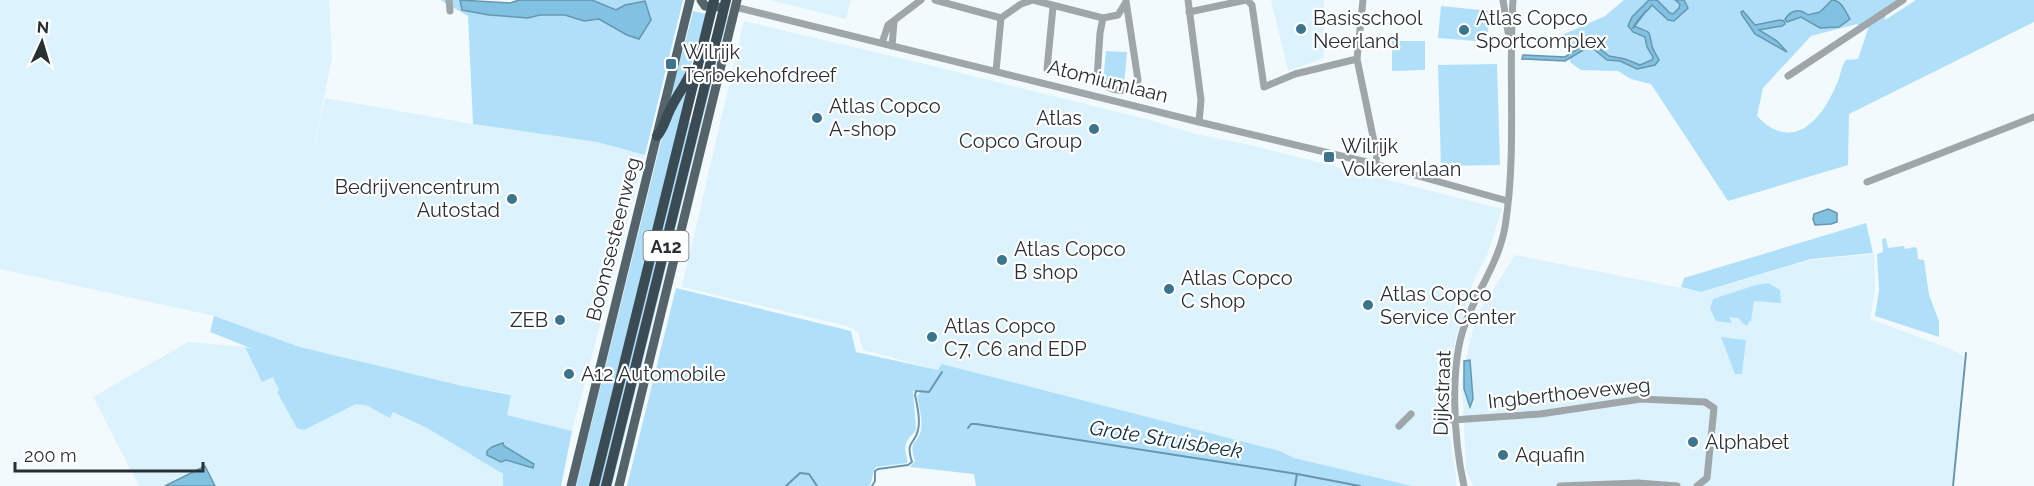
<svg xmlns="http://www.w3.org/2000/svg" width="2034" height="486" font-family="Raleway,sans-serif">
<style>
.built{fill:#dcf2fd}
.green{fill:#b0e0f9;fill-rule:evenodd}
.water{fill:#81c2e3;stroke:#6796ae;stroke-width:1.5}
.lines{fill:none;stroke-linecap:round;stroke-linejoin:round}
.stream{stroke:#6796ae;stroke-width:2}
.minor{stroke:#9ea6aa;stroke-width:7}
.major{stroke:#55636a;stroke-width:9}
.highway{stroke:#3b4b53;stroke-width:10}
.poi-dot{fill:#3c748e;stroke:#fff;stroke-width:2}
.labels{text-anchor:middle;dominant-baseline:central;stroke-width:4.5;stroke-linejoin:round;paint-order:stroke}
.shield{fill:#fff;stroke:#696e71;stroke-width:1.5}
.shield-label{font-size:18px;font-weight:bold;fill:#293034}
.poi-label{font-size:20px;fill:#293034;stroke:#fff;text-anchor:start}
.street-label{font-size:20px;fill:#293034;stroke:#fff}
.water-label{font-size:21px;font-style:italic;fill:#10303e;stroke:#fff}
</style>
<rect width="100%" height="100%" fill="#f2fafe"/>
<path class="built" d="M0 0H329L332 58 311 160 325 98 473 124 597 142 645 155 572 431 507 415 511 394 463 386 300 347 214 316 0 269Z
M769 0H851L846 19Z
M1271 0H1324V58L1288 71Z
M744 21 937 67 1146 119 1196 134 1246 144 1502 209 1488 253 1474 280 1454 344 1448 423 1456 475V486H1412L1293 458 1280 451 943 364 938 370 863 350 858 332 847 326 682 287Z
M1874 254 1875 289 1870 319 1953 350 1964 357 1952 486H1473L1466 470 1462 378 1476 316 1515 255 1701 292 1811 260Z
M188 342 245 347 262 352 323 379 427 428 503 474V486H139L93 397Z"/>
<path class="green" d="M440 0H460L462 11 528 18 540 15H565L584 21 599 19 627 35 616 11 592 0H683L645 155 597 142 473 124 468 16Z
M1624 0H1903L1886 12 1885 20 1916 0H2034V22L1849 114 1848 165 1728 201 1651 84 1631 79 1618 71 1581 70 1571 63 1560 36 1605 16ZM1870 23 1858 59 1846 60C1841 67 1841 73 1838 81 1823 118 1794 155 1757 116L1763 88 1811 36 1857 24 1860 28Z
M1441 6 1490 11 1487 42 1438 38Z
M693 11 707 14 687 77 668 110C674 76 686 44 693 11Z
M726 16H728L612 486H610Z
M1392 41H1425V70L1392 71Z
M1106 51 1127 52 1124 86 1103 80Z
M1497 64 1500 165 1441 166 1438 65Z
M689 81 590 486H576L665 125Z
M688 122 692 123 603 486H598Z
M1866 223 1873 253 1811 259 1701 292 1681 287 1684 278Z
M1886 238 1888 248 1904 246 1905 249 1915 247 1917 249 1918 259 1924 260 1929 295 1939 321V337L1875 316 1879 290 1877 254 1883 252 1882 239Z
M1768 283 1780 290 1781 303 1754 301 1751 321H1749L1748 325H1745L1738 318 1729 317 1732 323 1716 321 1710 309 1713 299 1756 285Z
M676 288 851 331 856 352 938 370 942 364 1280 451 1294 458 1412 486H976L974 474 910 467 915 461C908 439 917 446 921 430 923 419 919 407 917 396L922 391H913L916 430C912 435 905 441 905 448 905 453 908 457 907 463L876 467C871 472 874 480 869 486H627Z
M214 316 300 347 463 386 511 395 507 415 572 431 561 486H503V474L427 428 393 412 390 418 366 405 356 404 304 430 297 428 277 392 279 390 273 377 262 382 245 347 253 349 210 332Z
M1721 337 1746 340 1742 374H1735Z"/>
<path class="water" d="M460 0 510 3 519 0H592L616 10 625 5 645 1 651 20 639 39 627 35 599 19 584 21 565 15H540L528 18 489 15 462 10Z
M1649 0H1657L1670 13 1673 14 1679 8 1680 4 1675 0H1684L1688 8 1674 21 1668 20 1652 5C1646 13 1639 17 1634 26 1652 34 1648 28 1652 46 1653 51 1657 55 1659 60L1655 65 1637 69 1620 61 1607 60 1590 46 1565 61 1522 59 1523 55 1565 57 1590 41 1609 56 1625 59 1640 65 1652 60 1653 57 1647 47 1645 37 1633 32 1628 26 1632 17Z
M1832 0C1843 1 1845 12 1850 19L1839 27 1820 28 1801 17 1787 22 1785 19C1791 10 1799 8 1808 15L1820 12Z
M1743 11 1755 25 1780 20 1784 21 1785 24 1782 26 1759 30 1777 41 1787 52 1755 34 1742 15 1741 12Z
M1828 209 1837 213V222L1831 224 1815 225 1813 219 1814 214Z
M1470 360 1473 399 1470 407 1464 389V361Z
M503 443 504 446 534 464 533 468 506 460 501 462 487 455V451L492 447Z
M205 466 215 486H165Z"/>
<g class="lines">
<path class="stream" d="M1633 28 1646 11
M968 428 971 424H976L1297 474 1360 486
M786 486 800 473 809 474 817 486
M872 486 875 481V471L878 469 908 465 912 462C905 439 915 446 918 430 921 419 917 405 915 395L916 391 929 392 942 372
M1295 486 1297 474
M1953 486 1966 353"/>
<path class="minor" d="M449 0 450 11
M935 0 1001 18 1021 4 1033 0 1103 18 1118 15 1126 2
M1188 0 1201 100 1199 122
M1247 0 1252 5 1264 87 1295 74 1357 59
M1363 0 1357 59 1377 156 1375 164
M1503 0 1508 32
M735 7 1199 122 1375 164 1508 201
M1189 12 1246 0
M1103 18 1100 33 1097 79C1105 89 1122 93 1134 89L1138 80 1126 1
M882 43 888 25 921 0
M892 46 894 22
M1047 69 1053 7
M996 71 1001 18
M1788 76 1903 0
M1867 182 2034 117
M1452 420 1540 414 1641 399 1705 402 1714 408 1707 478 1697 486
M1399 426 1411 414
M1464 486C1454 441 1449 367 1465 324 1477 291 1499 262 1505 227 1517 153 1508 75 1513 0
M1560 486 1638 483 1677 486"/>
<path class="major" d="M701 0 705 6 718 7
M571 486 690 0
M619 486 737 0"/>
<path class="highway" d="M657 136C665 127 666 116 672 106 678 94 686 84 691 72
M594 486 714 0
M606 486 726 0"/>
</g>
<g class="poi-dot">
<circle cx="1301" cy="29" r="6"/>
<circle cx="1464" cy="30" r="6"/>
<rect x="665" y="58" width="12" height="12" rx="3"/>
<circle cx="817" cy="118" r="6"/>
<circle cx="1094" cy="129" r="6"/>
<rect x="1323" y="151" width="12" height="12" rx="3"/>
<circle cx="512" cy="199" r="6"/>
<circle cx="1002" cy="260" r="6"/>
<circle cx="1169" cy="289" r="6"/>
<circle cx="1368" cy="305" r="6"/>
<circle cx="560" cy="320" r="6"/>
<circle cx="932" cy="337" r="6"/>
<circle cx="569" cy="374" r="6"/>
<circle cx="1693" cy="442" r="6"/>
<circle cx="1503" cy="455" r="6"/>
</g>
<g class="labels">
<rect class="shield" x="643.5" y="231" width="45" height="30" rx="4.5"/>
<g class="shield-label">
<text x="666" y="246">A12</text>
</g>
<g class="poi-label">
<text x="1313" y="18">Basisschool<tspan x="1313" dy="23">Neerland</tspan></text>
<text x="1476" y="18">Atlas Copco<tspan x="1476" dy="23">Sportcomplex</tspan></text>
<text x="683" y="52">Wilrijk<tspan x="683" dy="23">Terbekehofdreef</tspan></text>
<text x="829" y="106">Atlas Copco<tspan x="829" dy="23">A-shop</tspan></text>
<text x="1082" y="118" text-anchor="end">Atlas<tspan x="1082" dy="23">Copco Group</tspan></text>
<text x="1341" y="146">Wilrijk<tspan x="1341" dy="23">Volkerenlaan</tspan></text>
<text x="500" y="187" text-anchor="end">Bedrijvencentrum<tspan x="500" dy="23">Autostad</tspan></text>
<text x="1014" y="249">Atlas Copco<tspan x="1014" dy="23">B shop</tspan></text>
<text x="1181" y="278">Atlas Copco<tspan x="1181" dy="23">C shop</tspan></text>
<text x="1380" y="294">Atlas Copco<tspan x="1380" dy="23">Service Center</tspan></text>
<text x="548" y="320" text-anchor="end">ZEB</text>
<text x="944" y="326">Atlas Copco<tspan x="944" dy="23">C7, C6 and EDP</tspan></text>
<text x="581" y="374">A12 Automobile</text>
<text x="1705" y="442">Alphabet</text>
<text x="1515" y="455">Aquafin</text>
</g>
<g class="street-label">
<text transform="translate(1108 81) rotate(14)">Atomiumlaan</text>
<text transform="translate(613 239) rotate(-76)">Boomsesteenweg</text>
<text transform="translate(1442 393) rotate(-88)">Dijkstraat</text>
<text transform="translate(1569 393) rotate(-6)">Ingberthoeveweg</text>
</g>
<g class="water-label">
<text transform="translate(1166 439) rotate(9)">Grote Struisbeek</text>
</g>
</g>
<g transform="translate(42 42) rotate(4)" stroke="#ffffff" stroke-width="4.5" paint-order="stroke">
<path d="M0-4.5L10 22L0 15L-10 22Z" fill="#293034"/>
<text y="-9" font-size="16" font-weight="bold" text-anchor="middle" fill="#293034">N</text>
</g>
<path d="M15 462v9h188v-9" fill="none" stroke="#293034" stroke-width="3"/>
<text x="24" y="462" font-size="18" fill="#293034" stroke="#ffffff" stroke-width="4.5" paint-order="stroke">200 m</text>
</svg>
